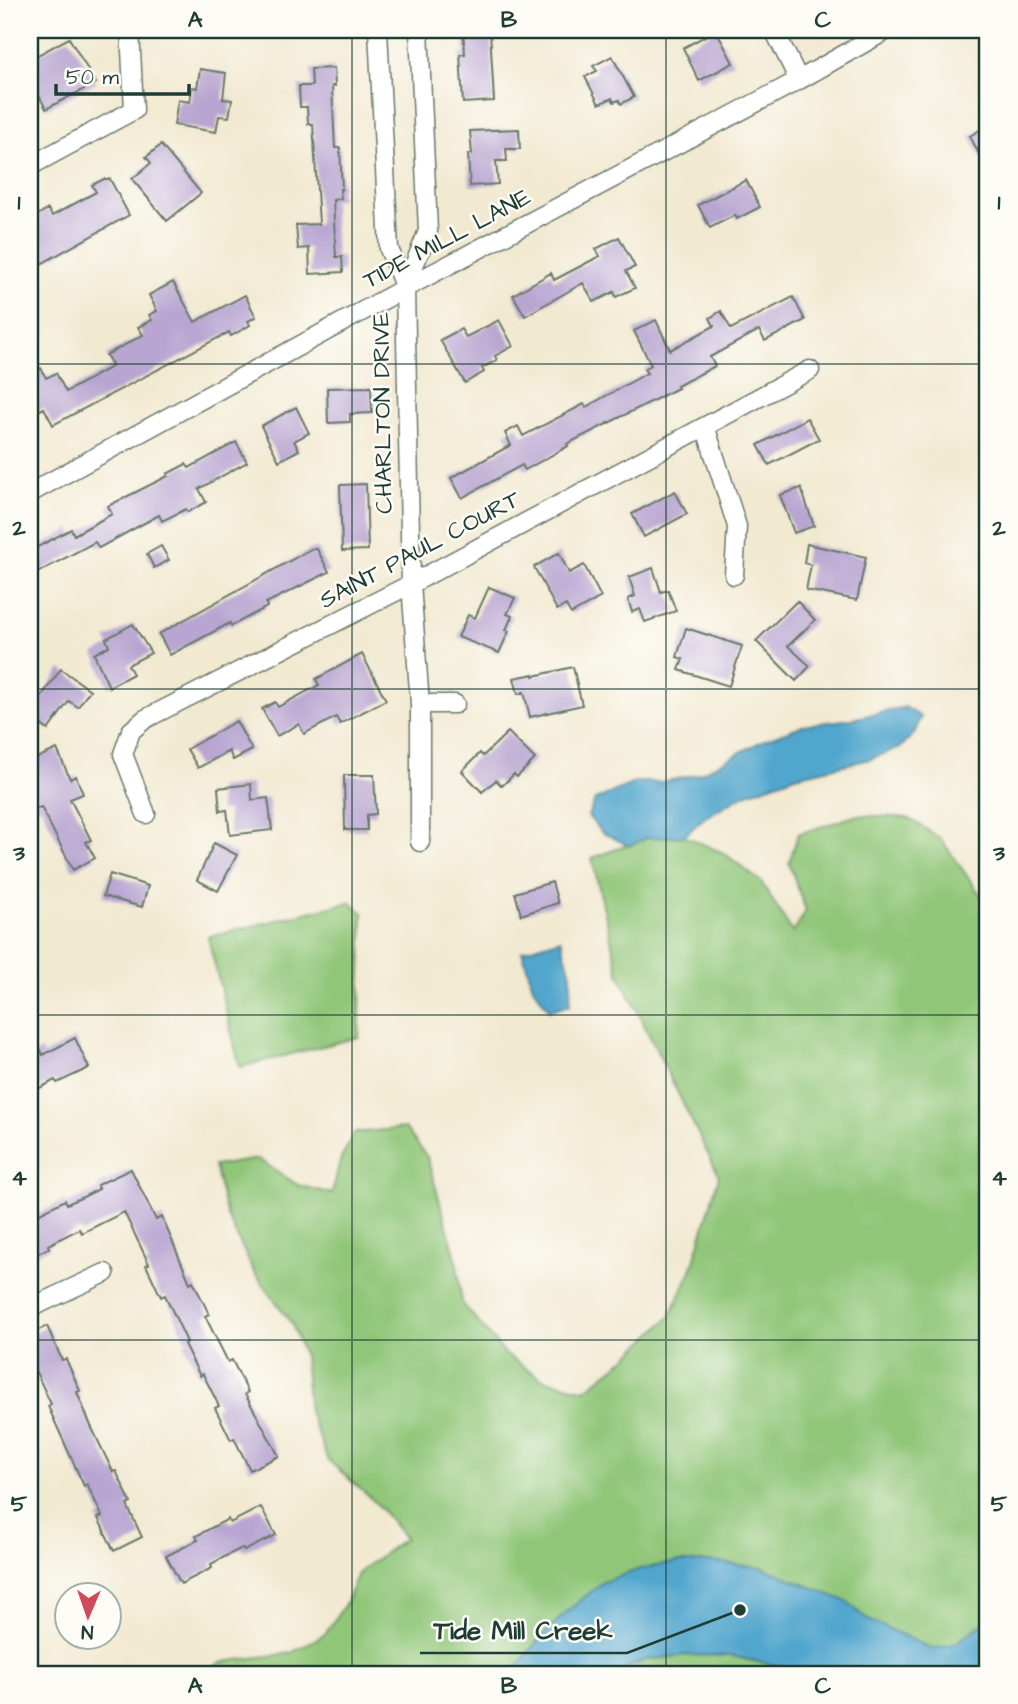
<svg xmlns="http://www.w3.org/2000/svg" width="1018" height="1704" font-family="'Architects Daughter',sans-serif">
<style>
.green{fill:#90c678;stroke:#588256;stroke-width:2}
.water{fill:#51a6cd;stroke:#387280;stroke-width:2}
.building{fill:#b8a5d1}
.lines{fill:none;stroke-linecap:round;stroke-linejoin:round}
.minor-casing{stroke:#69796b;stroke-width:21}
.minor{stroke:#fff;stroke-width:18}
.grid{fill:none;stroke:#1f3d34;stroke-width:2;stroke-opacity:0.55}
.labels{text-anchor:middle;dominant-baseline:central;stroke-width:5;stroke-linejoin:round;paint-order:stroke}
.street-label{font-size:24px;fill:#1f3d34;stroke:#fdfcf7}
.leader{fill:none;stroke:#1f3d34;stroke-width:2.5}
.callout-dot{fill:#1f3d34;stroke:#fdfcf7;stroke-width:2.5}
.callout-label{font-size:26px;text-anchor:middle;font-weight:bold;fill:#1f3d34;stroke:#fdfcf7;stroke-width:5;stroke-linejoin:round;paint-order:stroke}
.neatline{fill:none;stroke:#1f3d34;stroke-width:2.5}
.grid-label{font-size:23px;text-anchor:middle;font-weight:bold;fill:#1f3d34}
</style>
<rect width="100%" height="100%" fill="#fdfcf7"/>
<filter id="ink" filterUnits="userSpaceOnUse"><feTurbulence type="fractalNoise" baseFrequency=".0143" numOctaves="2"/><feDisplacementMap in="SourceGraphic" scale="14" xChannelSelector="R" yChannelSelector="G"/><feConvolveMatrix kernelMatrix="1 2 1 2 8 2 1 2 1" color-interpolation-filters="sRGB"/></filter>
<filter id="wash" filterUnits="userSpaceOnUse"><feTurbulence type="fractalNoise" baseFrequency=".00686" numOctaves="4" result="noise"/><feDisplacementMap in="SourceGraphic" scale="28" xChannelSelector="R" yChannelSelector="G"/><feGaussianBlur stdDeviation="1.57" result="paint"/><feColorMatrix in="noise" values="0 0 0 0 0 0 0 0 0 0 0 0 0 0 0 0 0 1.4 0 .05"/><feComposite in="paint" operator="in"/></filter>
<g filter="url(#wash)">
<rect width="100%" height="100%" fill="#f2e9d1"/>
<path class="green" d="M858 815 908 818 940 838 987 904 988 911V1620L954 1645 933 1649 866 1619 848 1602 764 1568 566 1612 536 1643 511 1674H201L222 1662 291 1653 325 1634 345 1604 359 1572 405 1538 377 1504 328 1460 309 1412 304 1356 292 1324 254 1272 227 1216 214 1166 258 1159 298 1185 332 1194 340 1161 354 1133 405 1128 427 1157 456 1258 462 1303 506 1355 543 1379 585 1390 626 1358 670 1317 692 1268 719 1176 619 974 592 858 647 838 684 836 724 853 761 882 793 933 806 911 789 863 798 834Z
M350 902 363 913 359 1037 240 1067 208 937Z
M686 1655 731 1656 817 1674H614L645 1660Z"/>
<path class="water" d="M905 707 921 717 914 734 900 748 870 759 796 776 745 794 704 818 684 836 647 838 629 846 601 832 588 816 595 800 636 782H662L699 774 764 740 804 725 852 719Z
M561 939 571 974 570 1005 549 1010 533 987 522 951Z
M677 1562H714L764 1568 848 1602 866 1619 933 1649 954 1644 988 1620V1674H817L731 1656 686 1655 645 1660 614 1674H511L536 1643 566 1612 603 1582 640 1569Z"/>
<g id="blocks">
<path class="building" d="M463 30H490L494 101 463 103 460 54H465Z
M716 30 733 63 699 81 683 48Z
M69 38 96 83 46 109 30 78V59Z
M612 56 634 97 621 104 619 100 614 102 612 98 599 104 585 77 597 71 593 66Z
M334 68 335 86H332L335 148H340L342 189H340L341 199 333 200 336 257H342L343 272 310 274 309 248 298 249 296 225 319 224 313 124H308L307 107H300L299 86H312L311 69Z
M200 69 226 73 223 99 232 100 229 117 219 116 216 132 174 125 178 100 190 102 192 87 197 88Z
M988 125V172L970 136Z
M519 129 520 149H506L507 161H496L498 184 470 186 468 154H472L470 131Z
M161 145 201 193 167 221 132 179 151 163 146 157Z
M104 179H110L129 215 30 270V219L48 209 52 216 96 192 92 185Z
M746 180 760 207 737 219 735 215 710 228 698 205Z
M619 237 635 267 626 271 635 288 616 297 614 292 594 302 583 283 525 316 513 295 551 273 554 280 600 256 596 249Z
M173 282 195 322 245 295 256 317 248 321 250 325 231 336 229 332 53 425 44 408 30 416V374L41 368 46 378 56 373 66 392 113 366 106 355 143 335 138 327 152 320 149 315 157 311 149 295Z
M793 297 805 320 765 341 759 330 710 357 715 366 677 386 678 388 567 444 568 446 525 470 522 465 462 498 451 478 511 445 505 433 518 426 523 436 584 404 586 407 647 373 644 369 651 365 634 331 656 320 670 350 714 326 710 318 721 311 731 329Z
M499 320 513 346 495 356 497 360 482 368 484 372 465 383 440 340 461 329 466 337Z
M371 387 372 413 350 414V422L328 423 327 388Z
M296 407 309 433 294 441 299 450 279 461 261 426Z
M807 418 819 439 769 465 758 445Z
M236 442 247 462 199 489 206 502 188 512 186 509 162 521 159 515 99 548 95 542 39 572 30 555V551L71 529 74 535 112 514 108 506 168 476 167 474 186 464 189 468Z
M366 484 368 550 342 551 340 485Z
M801 488 814 526 794 533 780 495Z
M675 491 687 514 644 537 632 514Z
M807 544 866 557 857 600 806 590 811 565 804 563Z
M161 546 169 560 154 568 147 554Z
M311 549H317L329 572 266 603 267 607 231 626 230 623 170 655 159 634Z
M559 553 569 573 584 565 601 597 571 614 566 605 557 610 534 567Z
M653 568 661 592 668 590 676 611 645 622 640 609 632 612 628 599 635 596 629 577Z
M489 587 515 598 507 614 512 616 506 630 509 631 499 653 458 637 468 615 475 618Z
M797 601 815 620 788 646 810 666 796 681 756 641Z
M133 624 151 653 128 665 133 674 109 687 94 654 109 646 106 639Z
M686 628 742 646 729 686 679 670 683 659 677 657Z
M362 654 386 700 340 724 336 717 304 734 299 724 277 736 262 709 275 702 278 707 319 685 316 679Z
M573 667 582 705 530 717 524 692 518 694 514 678 534 674V676Z
M61 669 90 690 78 707 69 701 48 730 30 716V697L37 702Z
M236 721 252 750 233 760 229 751 198 768 187 749Z
M508 732 535 759 517 777 514 774 502 786 496 780 482 792 462 771 480 753 483 756Z
M57 749 70 779 76 776 83 794 70 799 91 840 86 842 95 858 73 870 41 807 30 811V761Z
M344 775H374L376 814 367 815V830H345Z
M251 784 252 800 268 798 272 830 230 835 227 810 220 811 218 788Z
M214 843 237 855 218 891 197 880Z
M110 874 148 886 142 907 103 896Z
M552 882 558 903 521 915 515 893Z
M75 1038 89 1068 57 1083 55 1080 30 1093V1056L41 1050 43 1055Z
M131 1169 156 1220 162 1217 190 1283 193 1281 209 1314 205 1316 228 1362 232 1360 248 1392 245 1394 279 1456 250 1470 234 1438 231 1440 215 1408 219 1406 203 1374 200 1376 184 1344 187 1342 165 1295 161 1297 146 1265 149 1264 124 1212 82 1233 79 1229 48 1245 49 1248 30 1257V1222L35 1219 34 1216 65 1200 67 1204 83 1197 99 1189 97 1185Z
M47 1326 62 1360 66 1359 80 1391 77 1392 91 1426 113 1472 116 1471 131 1503 127 1505 142 1537 114 1551 98 1518 102 1516 87 1484 84 1486 55 1422 48 1406 51 1404 36 1372 30 1375V1334Z
M261 1507 276 1535 244 1551 242 1548 226 1556 211 1564 212 1568 181 1584 166 1556 198 1540 196 1536 228 1519 230 1523Z"/>
</g>
</g>
<g filter="url(#ink)">
<use href="#blocks" fill-opacity="0" stroke="#69796b" stroke-width="2"/>
<g class="lines">
<defs>
<path id="minor" d="M378 30 389 249 405 288 411 584 420 704V842
M774 30 799 80
M30 166 134 110 130 30
M405 288 428 231 419 30
M705 426 737 526 734 575
M30 493 405 288 799 80 887 30
M420 704H455
M146 814 123 754 131 731 145 719 411 584 810 370
M30 1308 105 1273"/>
</defs>
<use href="#minor" class="minor-casing"/>
<use href="#minor" class="minor"/>
</g>
</g>
<path class="grid" d="M352 30V1674M666 30V1674M30 364H988M30 689H988M30 1015H988M30 1340H988"/>
<g class="labels">
<g class="street-label">
<text transform="translate(447 239) rotate(-28)">TIDE MILL LANE</text>
<text transform="translate(383 413) rotate(-91)">CHARLTON DRIVE</text>
<text transform="translate(420 550) rotate(-28)">SAINT PAUL COURT</text>
</g>
</g>
<path class="leader" d="M740 1610L627 1653H420"/>
<circle class="callout-dot" cx="740" cy="1610" r="7"/>
<g class="callout-label">
<text x="523" y="1639">Tide Mill Creek</text>
</g>
<rect width="1018" height="1704" fill="none" stroke="#fdfcf7" stroke-width="77"/>
<g transform="translate(88 1616) rotate(182)"><circle r="33" fill="#fdfcf7" stroke="#a4b0a9" stroke-width="2"/>
<path d="M0-5L12 26L0 18L-12 26Z" fill="#d1495b"/>
<text y="-10" font-size="19" font-weight="bold" text-anchor="middle" fill="#1f3d34">N</text>
</g>
<path d="M56 84v10h133v-10" fill="none" stroke="#1f3d34" stroke-width="3.5"/>
<text x="66" y="84" font-size="21" fill="#1f3d34" stroke="#fdfcf7" stroke-width="5" paint-order="stroke">50 m</text>
<rect x="38" y="38" width="941" height="1628" class="neatline"/>
<g class="grid-label">
<text x="195" y="27">A</text>
<text x="509" y="27">B</text>
<text x="823" y="27">C</text>
<text x="19" y="209">1</text>
<text x="999" y="209">1</text>
<text x="19" y="535">2</text>
<text x="999" y="535">2</text>
<text x="19" y="860">3</text>
<text x="999" y="860">3</text>
<text x="19" y="1185">4</text>
<text x="999" y="1185">4</text>
<text x="19" y="1511">5</text>
<text x="999" y="1511">5</text>
<text x="195" y="1693">A</text>
<text x="509" y="1693">B</text>
<text x="823" y="1693">C</text>
</g>
</svg>
